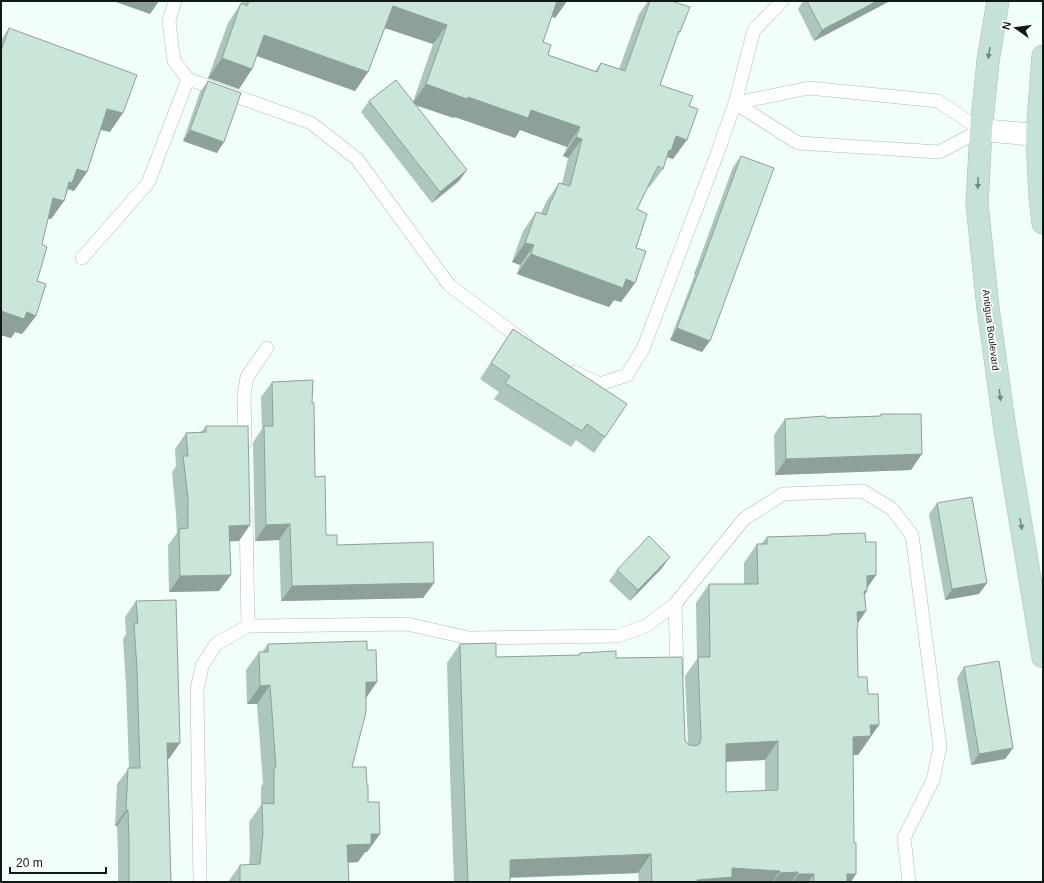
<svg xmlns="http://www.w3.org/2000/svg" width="1044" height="883" font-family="Helvetica,sans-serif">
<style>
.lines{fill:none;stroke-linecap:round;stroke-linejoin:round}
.service-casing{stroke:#a5c2b5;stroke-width:14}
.minor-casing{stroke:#a5c2b5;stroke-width:23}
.secondary-casing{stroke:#a5c2b5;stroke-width:23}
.service{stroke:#fff;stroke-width:13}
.minor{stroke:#fff;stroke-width:22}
.secondary{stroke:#c5e2d8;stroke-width:22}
.wall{fill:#adc6bb;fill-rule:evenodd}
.shaded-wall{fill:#8da198}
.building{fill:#c9e6d9;stroke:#8da198;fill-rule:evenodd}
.oneway{fill:#738881}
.labels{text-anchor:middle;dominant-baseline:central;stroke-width:3.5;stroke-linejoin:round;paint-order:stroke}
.street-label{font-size:10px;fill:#0f1a16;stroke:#fff}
</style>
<rect width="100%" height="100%" fill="#f2fef9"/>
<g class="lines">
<defs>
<path id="service" d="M188 79 311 123 357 159 449 285 525 342
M809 88 938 101 981 130 939 152 798 143 735 103Z
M82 258 148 183 188 79 174 61 169 21 175 1
M574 372 600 384 627 375 643 349 716 157 735 103 754 30 782 1
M245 443 244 395 247 377 267 348
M246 513 248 626
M675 604 677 675
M200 882 197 690 202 666 216 644 248 626 407 624 469 638 617 636 646 626 675 604 744 519 783 494 863 491 892 509 912 535 940 747 933 780 904 838 909 882"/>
<path id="minor" d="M981 130 1037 135H1043"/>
<path id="secondary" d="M998 1 988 61 981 130 977 204 988 308 1005 429 1043 657
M1043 56 1037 135 1040 197 1043 223"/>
</defs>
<use href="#service" class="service-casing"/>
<use href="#minor" class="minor-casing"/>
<use href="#secondary" class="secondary-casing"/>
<use href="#service" class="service"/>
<use href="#minor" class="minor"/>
<use href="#secondary" class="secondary"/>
</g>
<path class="wall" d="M243 1H567L555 18 552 16 543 42 548 55 595 71 601 63 619 69 639 14 648 1H672L680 32 677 36 660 85 689 106 673 159 667 157 663 169 649 188 648 187 637 209 635 283 621 302 614 300 609 307 577 296 517 274 520 265 512 262 523 231 536 212 541 213 546 202 559 183 562 184 568 158 563 156 567 147 520 130 515 138 455 117 454 118 415 105 459 181 432 203 361 112 369 101 413 102 433 44 385 28 368 72 355 91 257 56 252 69 239 89 208 78 228 23 241 3H242Z
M803 1H890L814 41 798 9Z
M9 28 110 132 101 130 87 172 74 191 68 189 64 201 51 219H48L42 244 37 281 36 316 22 334 15 332 11 338 1 335V40Z
M208 81 217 153 183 141 200 92Z
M741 156 702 352 670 340 695 274H694L733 167Z
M513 329 605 437 594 453 576 440 571 447 494 399 499 392 480 379 502 345Z
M272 382 312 403 315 477 326 535 337 545 434 583 423 598 281 601 279 540 255 541 253 442 262 429 261 397Z
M881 414 911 470 775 475 774 435 785 419 879 416Z
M206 426 239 541H230L219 591 169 592 168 545 177 533 176 514 172 472 176 466 175 449 186 433 201 432Z
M937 503 979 594 945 600 929 514Z
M831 534 866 542 876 575 867 588V591L865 595 866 611 858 623 857 629 858 677 868 694 879 725 858 755H853L851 882H639L638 873 510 878V882H454L450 773 447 663 460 644 496 657 578 655 580 653 616 658 685 739 686 742 688 744 685 676 697 659 696 603 709 584H744V563L757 544H761L767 537 830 535ZM765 760V791L726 792V762Z
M662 568 630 601 609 581 617 570Z
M136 601 169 759H168L171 882H118V855L117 826H115L117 784 129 768 126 685 123 639 126 634 125 617Z
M268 644 366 697 352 767 367 785 368 802 380 834 367 852H365L358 862 348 863 349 882H228L240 865H249L250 852 249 822 261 805V787L263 783 257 704H247L246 670 259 652H262Z
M964 667 1013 748 1005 759 971 765 957 678Z"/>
<path class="shaded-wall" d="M113 1H159L150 14Z
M555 1H567L555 18 546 14Z
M877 1H890L814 41 822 30Z
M393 6 447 25 433 44 379 26Z
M264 35 368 72 355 91 251 54Z
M222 58 252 69 239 89 208 78Z
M426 84 468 97 531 110 580 127 567 147 520 130 515 138 455 117 454 118 412 104Z
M107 109 123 113 110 132 94 128Z
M190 130 224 142 217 153 183 141Z
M676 136 687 140 673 159 667 157 660 167Z
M576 137 582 139 568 158 563 156Z
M77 169 87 172 74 191 68 189 64 201 51 219 40 217 53 198Z
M467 170 459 181 432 203 440 192Z
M525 243 534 245 520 265 512 262Z
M531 254 626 279 635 283 621 302 614 300 609 307 517 274Z
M702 263 695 274H694Z
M1 311 27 312 36 316 22 334 15 332 11 338 1 335Z
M677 328 710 341 702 352 670 340Z
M922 454 911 470 775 475 786 459Z
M290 524 279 540 255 541 266 525Z
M250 525 239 541 218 542 229 526Z
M670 557 662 568 630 601 638 590Z
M231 575 219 591 169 592 180 576Z
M876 575 865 591H867L854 610 867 576Z
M434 583 423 598 281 601 292 586Z
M987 583 979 594 945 600 952 589Z
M866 611 853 630 857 612Z
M366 682H377L364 701Z
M270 685 257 704H247L260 686Z
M870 725H879L858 755H840L853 737Z
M778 741 765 760 713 762 726 744Z
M167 743H180L169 759H156Z
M1013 748 1005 759 971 765 979 754Z
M126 810H128L117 826H115Z
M371 834H380L367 852H365L358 862 334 863 347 845Z
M651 854 638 873 497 878 510 860Z
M732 868 780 871 772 882H696L697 880Z
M798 872 792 882H773L780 873Z
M798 874H814L808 882H793Z
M847 874H856L851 882H841Z"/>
<path class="building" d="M249 1H557L543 42 551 45 548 55 597 72 601 63 625 71 650 1H672L690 7 680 32 679 31 660 85 693 96 689 106 698 109 687 140 676 136 671 151 669 150 663 169 658 166 637 209 647 214 636 248 646 251 635 283 626 279 623 288 531 254 534 245 525 243 536 212 546 215 551 200H552L559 183 570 186 582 139 576 137 580 127 531 110 528 118 468 97 467 99 426 84 447 25 393 6 368 72 264 35 252 69 222 58 241 3 247 6Z
M807 1H877L822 30Z
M9 28 137 75 123 113 107 109 87 172 77 169 72 183 69 182 64 201 53 198 42 244 47 247 37 281 46 284 36 316 27 312 24 319 1 311V51Z
M396 80 467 170 440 192 369 101Z
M208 81 241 93 224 142 190 130Z
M741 156 774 168 710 341 677 328 702 263Z
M513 329 627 404 605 437 587 424 582 431 505 383 510 376 491 363Z
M313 380 312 403H314L315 477 325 476 326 535H337V545L433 542 434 583 292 586 290 524 266 525 264 426H273L272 382Z
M881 414H921L922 454 786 459 785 419 825 416 826 418 881 416Z
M206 426H248L250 525 229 526 231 575 180 576 179 529 188 528V498L183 456H188L186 433 206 432Z
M972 497 987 583 952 589 937 503Z
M865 533 866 542H876V575L867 576V591H864L866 611 857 612 858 627 857 628 858 677H867L868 694H878L879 725H870L871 736 853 737 854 843H856V874H847V882H814V874H798V872L780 873V871L732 868V877L697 880V882H652L651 854 510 860V882H468L463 755 460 644 496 643V657L580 655V653L616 651V658L682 657 685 739 686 742 689 745 694 746 698 745 700 743 701 738 698 657H710L709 584H758L757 544H767V537L831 535V534ZM778 741V790L726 792V744Z
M649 536 670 557 638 590 617 570Z
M176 600 180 743H167L171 882H129V839L128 810H126L128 768H140L137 669 134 624 138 623 136 601Z
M367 641V650H376L377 682H366V712L352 767H366L367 785H368V802H379L380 834H371V844L347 845 349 882H240V865L260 864 263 833 262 803 274 804V768H276L270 685 260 686 259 652H268V644Z
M999 661 1013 748 979 754 964 667Z"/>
<defs><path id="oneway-solid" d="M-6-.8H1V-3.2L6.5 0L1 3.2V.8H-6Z"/></defs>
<g class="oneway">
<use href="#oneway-solid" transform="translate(989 53) rotate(99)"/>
<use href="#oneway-solid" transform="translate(978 183) rotate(92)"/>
<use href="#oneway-solid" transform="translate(1000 395) rotate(82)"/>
<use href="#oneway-solid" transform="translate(1021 524) rotate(80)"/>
</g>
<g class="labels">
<g class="street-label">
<text transform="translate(991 330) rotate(83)">Antigua Boulevard</text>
</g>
</g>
<rect width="1044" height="883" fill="none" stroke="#0f1a16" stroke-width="4"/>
<g transform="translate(1016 28) rotate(284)" stroke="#ffffff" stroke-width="3" paint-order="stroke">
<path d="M0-3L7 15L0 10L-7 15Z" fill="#0f1a16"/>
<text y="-6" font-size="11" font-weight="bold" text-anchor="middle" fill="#0f1a16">N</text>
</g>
<path d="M10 867v6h96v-6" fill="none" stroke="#0f1a16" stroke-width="2"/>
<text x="16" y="867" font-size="12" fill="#0f1a16" stroke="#ffffff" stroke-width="3" paint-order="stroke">20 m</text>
</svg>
